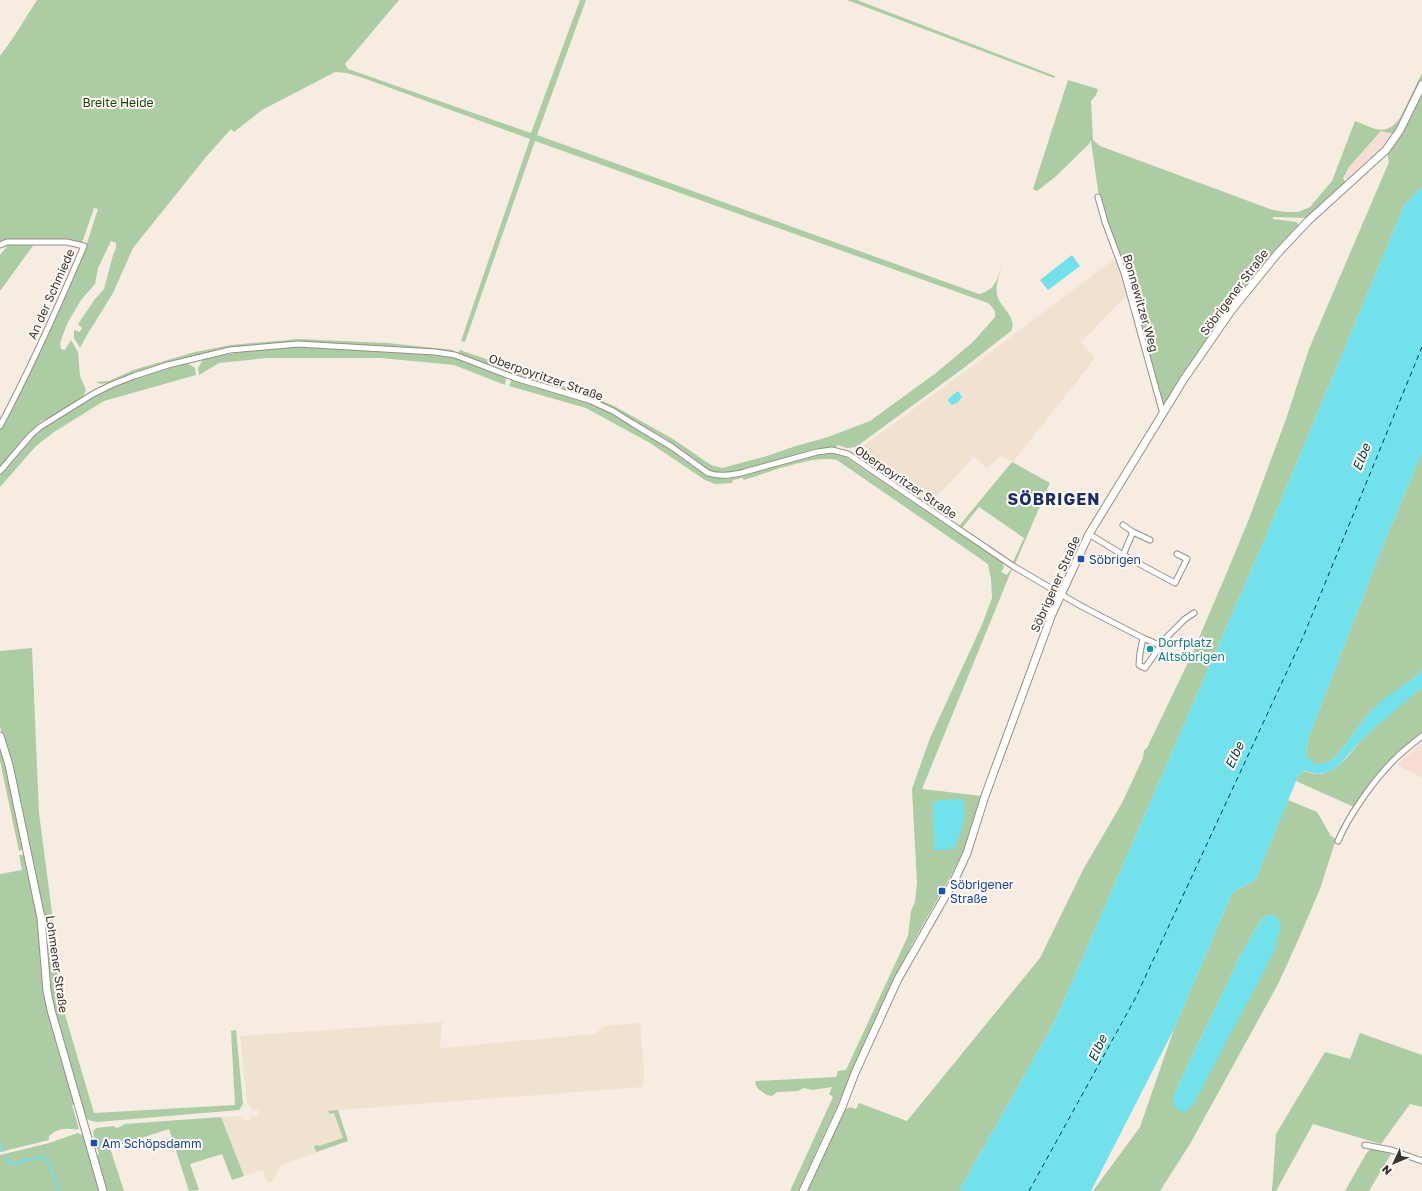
<svg xmlns="http://www.w3.org/2000/svg" width="1422" height="1191" font-family="'Golos Text',sans-serif">
<style>
.built{fill:#f1e1d0}
.industrial{fill:#f6ded4}
.education{fill:#efe2ce}
.green{fill:#accca4;fill-rule:evenodd}
.water{fill:#71e1eb}
.lines{fill:none;stroke-linecap:round;stroke-linejoin:round}
.stream{stroke:#71e1eb;stroke-width:2}
.ferry{stroke:#013a3e;stroke-width:1;stroke-dasharray:5 4;stroke-linecap:butt}
.street-casing{stroke:#988f85;stroke-width:7}
.secondary-casing{stroke:#988f85;stroke-width:9}
.street{stroke:#fff;stroke-width:5}
.secondary{stroke:#fff;stroke-width:7}
.transit-dot{fill:#1a4fb4;stroke:#fffaf6;stroke-width:1.5}
.culture-dot{fill:#0f9aa8;stroke:#fffaf6;stroke-width:1.5}
.labels{text-anchor:middle;dominant-baseline:central;stroke-width:4;stroke-linejoin:round;paint-order:stroke}
.park-label{font-size:12px;fill:#104200;stroke:#fffaf6}
.street-label{font-size:12px;fill:#383430;stroke:#fffaf6}
.transit-label{font-size:12px;fill:#164399;stroke:#fffaf6;text-anchor:start}
.culture-label{font-size:12px;fill:#0d838f;stroke:#fffaf6;text-anchor:start}
.water-label{font-size:13px;font-style:italic;fill:#013a3e;stroke:#fffaf6}
.district-label{font-size:16px;font-weight:bold;letter-spacing:1px;fill:#192e65;stroke:#fffaf6}
</style>
<rect width="100%" height="100%" fill="#f6ece1"/>
<path class="built" d="M1113 260 1119 264 1128 294 1081 342 1095 358 1013 462 1001 456 987 468 974 457 928 506 855 456V452L967 370Z"/>
<path class="industrial" d="M1382 131 1394 134 1384 147 1349 181 1346 177 1343 178 1349 167Z
M1422 742V778L1397 765Z"/>
<path class="education" d="M442 1022 440 1048 595 1034 604 1026 640 1023 644 1073 643 1087 338 1110 348 1141 279 1166 278 1171 272 1182 267 1183 263 1170 244 1176 221 1117 239 1116 243 1118 245 1121 249 1120 252 1116 259 1115V1111L252 1109 247 1103 240 1036Z"/>
<path class="green" d="M37 0H399L345 64 348 69 531 133 580 0H586L537 135 979 294C996 290 997 279 1002 264 1000 273 995 285 997 295 1000 308 1018 317 1011 331L965 367 856 447 847 448 838 445 835 448 817 450 741 471 720 473 708 471 667 441 666 439 588 397 518 377 512 372 499 366 491 365 457 354 460 350 589 395 614 406 673 439 711 465 722 468 767 456 796 446 828 437 870 421 936 373 973 342 995 317C996 310 993 308 988 303L535 141 465 342 461 341 530 139 366 79 347 73 335 72 262 110 234 132 231 129 206 157 133 248 113 293 87 335 80 348 74 338V330L80 332 82 328 78 324 95 299 104 289 113 255 116 248V243L111 241 98 268 95 284 81 300 68 322 62 337 60 344 61 349 65 350 71 340 78 352 80 376 86 390 83 397 54 416 41 421 20 442 0 468V430L86 246 98 209 94 208 82 243 7 240 0 242V56L13 38Z
M847 0H857L1055 76 1054 78Z
M1422 73V82L1394 134 1381 131 1349 167 1343 178 1346 183 1306 218 1273 217V219L1297 222 1299 226C1247 280 1205 340 1167 403L1162 405 1099 197 1091 141H1090V143L1054 178 1037 191 1033 189 1068 80 1098 89 1096 95 1091 101 1093 140 1100 146 1273 210 1286 212H1298L1310 207 1332 181 1355 121C1374 128 1385 138 1400 118Z
M1422 91V186L1404 206 1266 536 1055 1021 959 1191H805L843 1111 850 1107 856 1109 859 1103 907 1121 1040 958 1084 868 1122 803 1143 758 1144 750 1147 748 1193 652 1230 565 1249 519 1286 419 1309 349 1389 162 1387 152Z
M35 243 0 291V255L8 245Z
M299 339 387 343 454 350 453 353 435 350 385 346 298 343 268 344 230 349 133 374 107 383 101 384 95 382 109 381 133 370 195 352 231 345Z
M299 346 433 354 455 358 502 374 506 379 505 385 454 365 381 358H267L219 363 199 375 198 368 203 359C235 352 266 348 299 346Z
M187 363 195 368 196 375 104 401 54 432 36 446 0 487V475L31 437 42 429 84 403 95 395 109 388 134 378Z
M513 380C538 387 563 393 587 402 616 413 644 432 670 449 689 461 705 480 729 477L818 454 831 453 842 455 1002 562 1004 567 1001 572 1007 575 1011 569H1012L922 789 982 796 963 852 949 879 911 946 798 1191H790L833 1097 829 1094 832 1087 812 1090 804 1088 798 1091 777 1092 772 1096 767 1095 758 1089 755 1083 756 1081 836 1077 838 1071 846 1070 908 936 911 911 915 902 917 883 912 789 930 738 981 627 992 598 991 579 988 564 837 460C812 455 770 472 744 480L742 478 733 480 732 483 715 484 705 480 650 443 586 408 509 386 511 381Z
M1422 452V669L1415 677 1385 699 1369 713 1335 758 1322 764H1315L1306 757 1308 739 1382 548Z
M1012 462 1050 483 1015 564 1013 562 1024 538 979 507 962 528 959 526Z
M32 648 39 813 53 920 61 1001 94 1113 235 1105 231 1031 236 1030 243 1104 239 1110 97 1122C92 1121 88 1121 85 1116L54 1009 51 989 45 922 10 757 0 727V651Z
M1422 687V733L1397 754 1374 780 1354 807 1296 781C1303 765 1306 774 1318 774 1325 774 1332 770 1337 766 1348 759 1355 746 1364 737 1382 719 1403 703 1422 687Z
M0 747 8 774 23 849 19 851 0 761Z
M1288 800 1317 812 1331 836 1336 839 1320 889 1295 947 1278 984 1190 1144 1160 1191H1093L1140 1127 1174 1029 1232 893 1256 879ZM1272 915 1281 927 1278 935 1194 1103 1175 1092 1242 952 1261 920 1266 916Z
M19 855H24L38 923 44 986 75 1104 72 1105 79 1129C75 1130 73 1129 69 1129 61 1128 55 1131 49 1136V1140L0 1152V874L22 870Z
M1360 1033 1422 1055V1107L1410 1104 1381 1144 1313 1124 1276 1191H1272L1276 1134 1325 1052 1350 1059Z
M338 1110 348 1141 316 1152 314 1146 318 1145 319 1146 343 1138 334 1113 330 1114 328 1111Z
M221 1117 244 1176 232 1180 222 1154 190 1164 199 1190 189 1191 169 1129 110 1148 124 1191H107L97 1155 99 1154 93 1132 96 1128 114 1126 116 1128 120 1127 125 1124Z
M78 1133 84 1136 99 1191H0V1155L49 1143Z
M1371 1148 1391 1154 1369 1191H1345L1366 1154Z"/>
<path class="water" d="M1422 186V452L1382 548 1308 739 1306 757 1315 764H1322L1335 758 1369 713 1384 699 1415 677 1422 669V687L1364 737 1339 765 1328 772 1317 774 1306 771 1302 772 1298 776 1256 879 1232 893 1174 1029 1091 1191H959L1055 1021 1266 536 1404 206Z
M1072 255 1080 266 1048 290 1040 280Z
M958 391 962 397 958 402 952 405 948 401 949 398Z
M958 799 963 800C968 818 960 833 954 849L934 850 933 801Z
M1272 915C1278 917 1280 921 1281 927L1272 956 1194 1103 1187 1111C1180 1112 1176 1110 1173 1104L1175 1092 1242 952 1261 920 1266 916Z"/>
<g class="lines">
<path class="stream" d="M0 1145 3 1151
M7 1158 10 1164 44 1157 50 1165 59 1191"/>
<path class="ferry" d="M1029 1191 1135 999 1303 637 1422 347"/>
<defs>
<path id="street" d="M1098 197 1105 222 1124 273 1163 414
M0 245 7 242H67L84 246C58 307 31 368 0 426
M0 471 30 436 40 427 93 394 111 385 134 376 168 365 230 350 298 344 435 352 455 355 515 378 589 400 613 411 632 423 672 447 708 473C720 477 730 475 741 473L817 452 832 450 848 454 1013 566 1081 606 1143 638
M1123 525 1133 532
M1089 534 1123 555 1175 583 1187 559 1177 554
M1123 555 1133 532 1150 540
M1159 645 1143 638 1140 653 1139 665 1145 668 1159 648V645L1185 619 1194 613
M1338 841C1350 813 1376 777 1398 756 1406 749 1414 742 1422 736
M1365 1145 1391 1150 1422 1161"/>
<path id="secondary" d="M0 736 9 765 41 918 47 991 51 1010 103 1191
M803 1191 842 1107 855 1073 898 979 954 881 967 853 985 796 1052 614 1089 534 1184 379 1231 311 1277 254 1308 221 1386 150 1400 130 1422 85"/>
</defs>
<use href="#street" class="street-casing"/>
<use href="#secondary" class="secondary-casing"/>
<use href="#street" class="street"/>
<use href="#secondary" class="secondary"/>
</g>
<g class="transit-dot">
<rect x="1077" y="555" width="8" height="8" rx="2"/>
<rect x="938" y="887" width="8" height="8" rx="2"/>
<rect x="90" y="1139" width="8" height="8" rx="2"/>
</g>
<circle class="culture-dot" cx="1150" cy="649" r="4"/>
<g class="labels">
<g class="park-label">
<text x="118" y="102">Breite Heide</text>
</g>
<g class="street-label">
<text transform="translate(1234 292) rotate(-53)">Söbrigener Straße</text>
<text transform="translate(51 294) rotate(-66)">An der Schmiede</text>
<text transform="translate(1141 303) rotate(74)">Bonnewitzer Weg</text>
<text transform="translate(546 377) rotate(19)">Oberpoyritzer Straße</text>
<text transform="translate(906 482) rotate(34)">Oberpoyritzer Straße</text>
<text transform="translate(1055 584) rotate(-66)">Söbrigener Straße</text>
<text transform="translate(57 964) rotate(82)">Lohmener Straße</text>
</g>
<g class="transit-label">
<text x="1089" y="559">Söbrigen</text>
<text x="950" y="884">Söbrigener<tspan x="950" dy="14">Straße</tspan></text>
<text x="102" y="1143">Am Schöpsdamm</text>
</g>
<g class="culture-label">
<text x="1158" y="642">Dorfplatz<tspan x="1158" dy="14">Altsöbrigen</tspan></text>
</g>
<g class="water-label">
<text transform="translate(1361 457) rotate(-68)">Elbe</text>
<text transform="translate(1234 755) rotate(-65)">Elbe</text>
<text transform="translate(1097 1048) rotate(-65)">Elbe</text>
</g>
<g class="district-label">
<text x="1054" y="499">SÖBRIGEN</text>
</g>
</g>
<g transform="translate(1394 1163) rotate(226)" stroke="#fffaf6" stroke-width="3" paint-order="stroke">
<path d="M0-3L7 15L0 10L-7 15Z" fill="#383430"/>
<text y="-6" font-size="11" font-weight="bold" text-anchor="middle" fill="#383430">N</text>
</g>
</svg>
